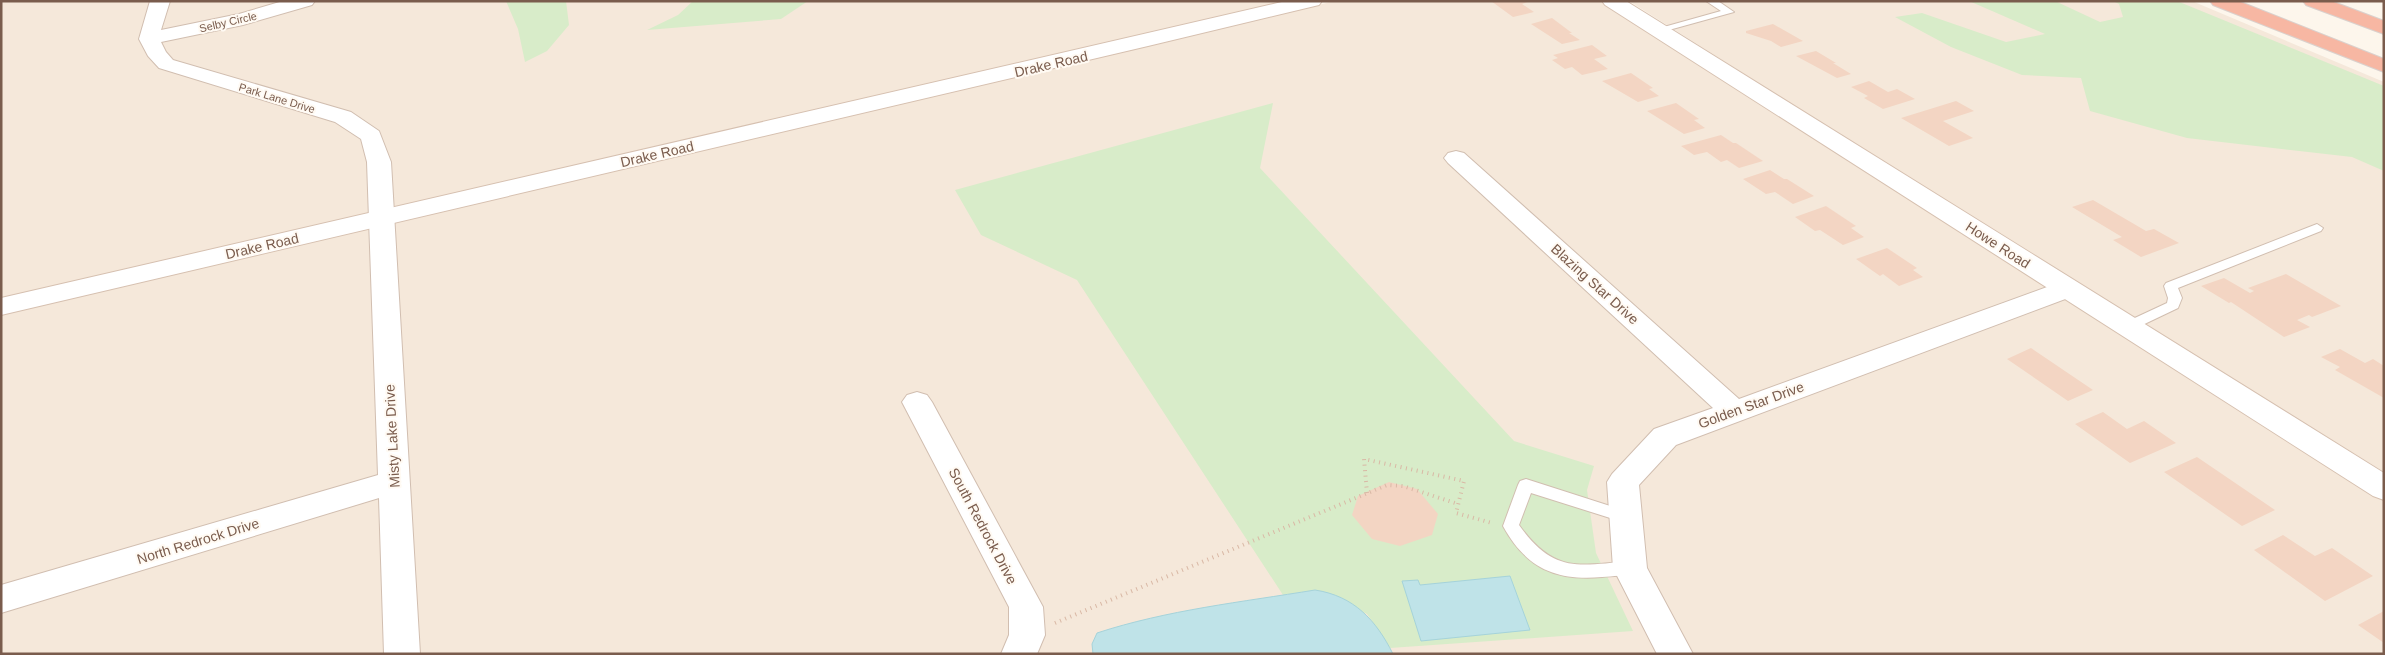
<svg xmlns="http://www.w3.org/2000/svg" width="2385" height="655" font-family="Arial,sans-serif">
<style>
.residential{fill:#f5e8da}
.green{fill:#d8ecc9}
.water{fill:#bfe3e8;stroke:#a5d3da}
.building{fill:#f3d5c3}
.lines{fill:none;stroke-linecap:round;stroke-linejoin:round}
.lane-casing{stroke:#d1beb0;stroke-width:2}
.street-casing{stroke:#d1beb0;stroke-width:2}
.secondary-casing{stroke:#d6c0b0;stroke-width:2}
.highway-casing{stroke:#dad1cd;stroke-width:2}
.path{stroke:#d9b8a5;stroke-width:4;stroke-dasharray:1 4.5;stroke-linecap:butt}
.lane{fill:#fff;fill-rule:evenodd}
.street{fill:#fff;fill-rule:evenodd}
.secondary{fill:#fff;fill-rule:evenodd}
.highway{fill:#f7b7a3;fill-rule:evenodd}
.labels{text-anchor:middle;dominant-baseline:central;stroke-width:4;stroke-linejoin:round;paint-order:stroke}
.far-street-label{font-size:11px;fill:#7a5c4d;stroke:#fffaf3}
.street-label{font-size:14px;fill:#7a5c4d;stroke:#fffaf3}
</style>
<rect width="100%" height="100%" fill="#fdf6ec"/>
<path class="residential" d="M1 1H1286L1 302Z
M1335 1H1601L1789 117 2384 497V654H1V315Z
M1629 1H2192L2384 82V472L1963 212Z"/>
<path class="green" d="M506 1H566L569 25 547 51 525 62 518 29Z
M693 1H808L781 19 647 30 678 15Z
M1969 1H2055L2100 22 2123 17 2119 4 2113 1H2177L2384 86V171L2352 157 2187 138 2090 111 2081 78 2022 75 1951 47 1895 17 1922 13 2006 42 2045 34Z
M1273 103 1260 168 1514 441 1594 466 1587 490 1596 553 1633 631 1390 648 1367 614 1315 590 1283 595 1077 280 981 235 955 190Z"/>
<path class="water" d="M1510 576 1530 630 1421 641 1402 581 1418 580 1420 585Z
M1315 590C1354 596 1376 620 1393 654H1093L1092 644 1097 633C1167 610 1242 602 1315 590Z"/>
<path class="building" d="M1491 1H1530L1522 4 1534 12 1513 17Z
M1552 18 1572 33H1569L1580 40 1562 44 1531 24Z
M1773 24 1803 41 1781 47 1771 41 1746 33V31Z
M1592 45 1607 56 1594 59 1608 69 1582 75 1572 67 1565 69 1552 60 1558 58 1553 55Z
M1816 51 1836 63H1833L1851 74 1837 78 1796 56Z
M1631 73 1653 88 1649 89 1659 96 1638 102 1602 81Z
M1869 81 1888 92 1897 89 1915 99 1883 109 1864 98 1868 96 1851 87Z
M1956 101 1974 111 1943 121 1973 138 1949 146 1901 118Z
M1676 103 1699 119 1694 120 1705 128 1684 134 1647 111Z
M1721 135 1733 143H1736L1763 161 1739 168 1727 160 1721 162 1707 152 1694 155 1681 146Z
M1770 170 1784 179H1787L1814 196 1793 204 1775 192 1766 194 1743 179Z
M2093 200 2146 231 2154 229 2179 243 2141 257 2113 240 2122 237 2072 207Z
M1826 206 1856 226 1851 228 1864 237 1843 245 1820 230 1815 231 1795 217Z
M1887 248 1917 268 1913 270 1923 277 1899 286 1883 274 1880 276 1856 259Z
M2286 274 2341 306 2312 317 2309 315 2297 320 2310 327 2284 337 2231 302 2229 303 2201 286 2224 278 2250 293 2254 291 2248 288Z
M2031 348 2093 390 2068 401 2007 359Z
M2340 349 2365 363 2373 359 2384 366V398L2335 370 2340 367 2321 357Z
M2103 412 2127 429 2144 421 2176 443 2130 463 2075 424Z
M2197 457 2275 510 2242 526 2164 472Z
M1389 482 1417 489 1438 514 1432 535 1400 546 1372 539 1352 515 1358 496Z
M2283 535 2315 556 2332 548 2373 576 2325 601 2254 550Z
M2384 611V643L2358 625Z"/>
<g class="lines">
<defs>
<path id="lane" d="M1706 1H1718L1734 12 1658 33 1653 30 1721 11Z
M2317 224 2323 228 2321 231 2178 288 2182 298 2178 308 2134 329H2124L2122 326 2124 323 2167 303 2168 298 2164 286 2166 283Z
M1526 479 1632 513 1634 517 1632 521 1626 523 1531 493 1519 525C1553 573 1577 566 1630 561L1636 563 1638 568 1636 573C1625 576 1613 576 1602 577 1555 581 1526 568 1503 526L1518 485 1520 481Z"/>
<path id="street" d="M150 1H170L161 30 239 14 283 1H315L312 5 243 25 161 42 166 52 173 60 351 112 379 131 391 162 420 654H384L379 498 1 613V585L378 475 367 162 361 139 335 122 159 68 148 56 139 39Z
M1456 151 1464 153 1739 399 2058 283 2067 281 2076 283 2080 289 2076 295 1676 445 1639 485 1647 568 1693 654H1657L1613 568 1607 482 1612 474 1654 429 1713 408 1448 163 1444 158 1448 153Z
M917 392 927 395 932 402 1043 607 1045 635 1037 654H1001L1009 635V607L902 402 907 395Z"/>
<path id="secondary" d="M1286 1H1322L1319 5 1148 46 1 315V298Z
M1602 1H1626L2384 473V500L2373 496 1605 5Z"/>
<path id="highway" d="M2210 1H2238L2384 59V72L2213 5Z
M2303 1H2331L2384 21V34L2306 5Z"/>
</defs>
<use href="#lane" class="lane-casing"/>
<use href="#street" class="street-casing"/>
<use href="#secondary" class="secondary-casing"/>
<use href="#highway" class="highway-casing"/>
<path class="path" d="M1367 493 1364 459 1464 481 1456 513 1492 523
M1055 623 1387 485 1403 486 1458 504"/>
<use href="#lane" class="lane"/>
<use href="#street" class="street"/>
<use href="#secondary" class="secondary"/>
<use href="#highway" class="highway"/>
</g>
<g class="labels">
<g class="far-street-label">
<text transform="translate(228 22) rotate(-13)">Selby Circle</text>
<text transform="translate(277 98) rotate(17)">Park Lane Drive</text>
</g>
<g class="street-label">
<text transform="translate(1051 64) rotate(-13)">Drake Road</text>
<text transform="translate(657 154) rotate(-13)">Drake Road</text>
<text transform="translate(1998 245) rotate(33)">Howe Road</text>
<text transform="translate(262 246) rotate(-13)">Drake Road</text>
<text transform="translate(1595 284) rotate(42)">Blazing Star Drive</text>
<text transform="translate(1751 405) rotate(-20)">Golden Star Drive</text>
<text transform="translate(392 436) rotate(-93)">Misty Lake Drive</text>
<text transform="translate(983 526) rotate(62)">South Redrock Drive</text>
<text transform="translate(198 541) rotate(-17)">North Redrock Drive</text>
</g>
</g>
<rect width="2385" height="655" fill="none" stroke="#7a5c4d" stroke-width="5"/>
</svg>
